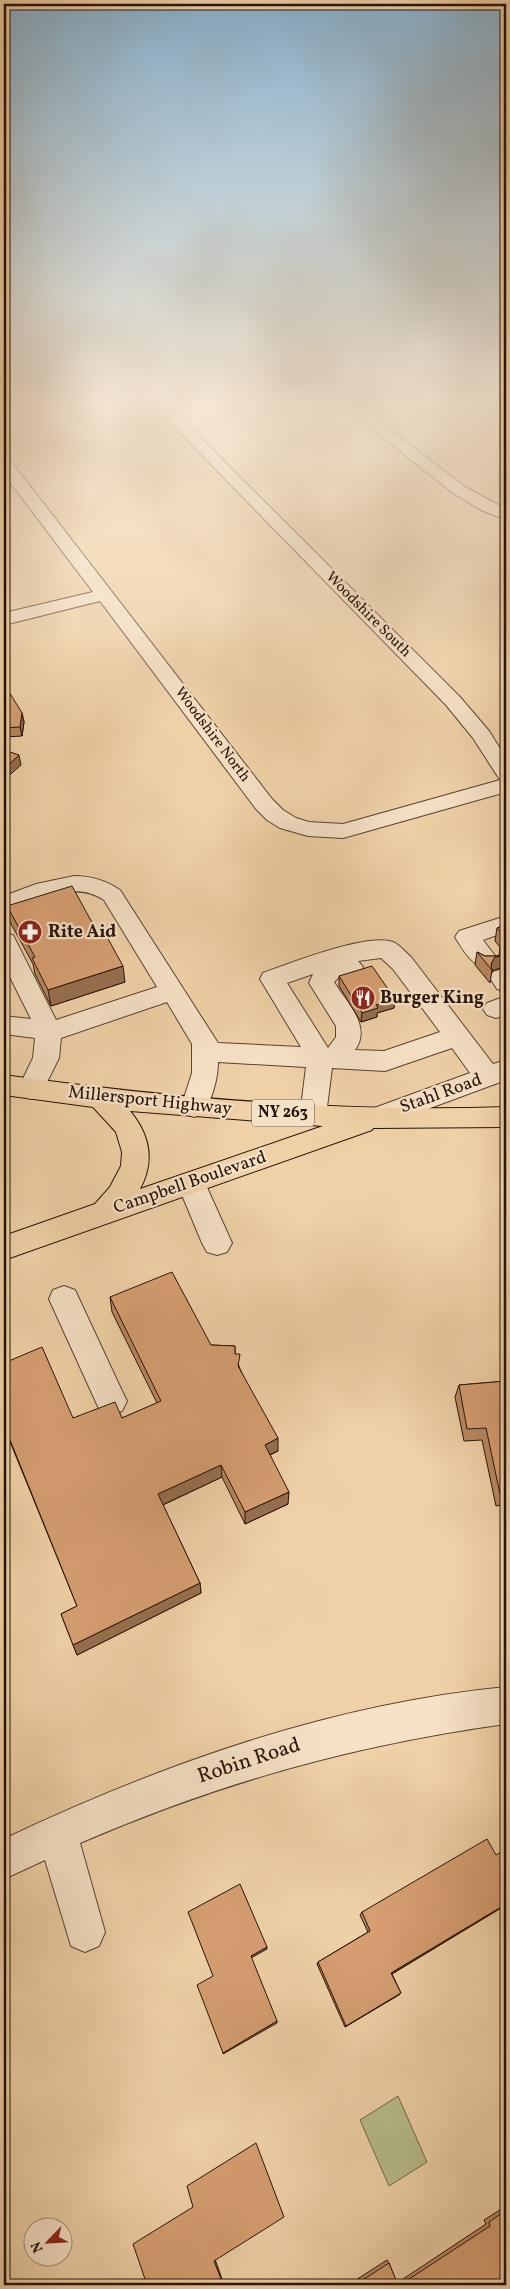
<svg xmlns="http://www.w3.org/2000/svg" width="510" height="2289" font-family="Vollkorn,serif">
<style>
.green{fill:#b6bc89;stroke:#6e6749}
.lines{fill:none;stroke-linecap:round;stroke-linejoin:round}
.minor-casing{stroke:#584230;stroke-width:2}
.major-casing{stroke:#261209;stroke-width:2}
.minor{fill:#f5e1c6;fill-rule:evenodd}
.major{fill:#efd1a7;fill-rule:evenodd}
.wall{fill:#b88861;stroke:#261209}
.shaded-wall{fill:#966f4f;stroke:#261209}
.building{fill:#d69e71;stroke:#261209}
.labels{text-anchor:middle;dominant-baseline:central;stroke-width:4.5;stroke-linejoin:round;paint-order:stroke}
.far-street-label{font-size:15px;fill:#261209;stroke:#f5e1c6}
.shield{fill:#f5e1c6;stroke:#645042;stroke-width:1}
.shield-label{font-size:16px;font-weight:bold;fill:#261209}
.poi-label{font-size:18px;font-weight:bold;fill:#261209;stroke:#f5e1c6;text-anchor:start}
.street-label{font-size:18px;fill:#261209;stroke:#f5e1c6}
.near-street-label{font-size:21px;fill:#261209;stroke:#f5e1c6}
</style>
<rect width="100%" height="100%" fill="#efd1a7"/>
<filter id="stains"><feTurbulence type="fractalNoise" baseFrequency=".004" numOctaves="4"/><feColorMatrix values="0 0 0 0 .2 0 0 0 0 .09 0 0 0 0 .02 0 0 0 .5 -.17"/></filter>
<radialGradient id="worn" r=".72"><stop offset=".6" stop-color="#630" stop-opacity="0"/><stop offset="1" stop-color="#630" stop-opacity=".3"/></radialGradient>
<path class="green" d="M398 2096 427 2162 389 2186 360 2120Z"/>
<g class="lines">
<defs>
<path id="minor" d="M35 401H63L56 405 4 415V407Z
M149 401H164L460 697 489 731 506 758V792L343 838 308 836 280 828 267 820 256 809 100 601 4 625V613L93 592 4 474V458L10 460 272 799 283 810 296 818 309 822 343 824 500 780 473 738 446 705Z
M337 401H353L465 487 506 509V520L481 510 453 493Z
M74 876C91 876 105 880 120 890L218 1043 301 1047 260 979 263 973C291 963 367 933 393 942 400 945 405 952 411 957L493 1064 506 1060V1080L376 1128 366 1125 362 1118 366 1111 470 1073 452 1048 385 1071 332 1068 326 1115 323 1122 313 1125 303 1122 300 1115 306 1067 218 1062C218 1079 212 1099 203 1114L194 1117 185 1114 181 1107 192 1073V1044L167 1002 61 1038 59 1058 40 1096 31 1099 22 1096 18 1089 33 1058 35 1038 4 1034V1016L31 1019 4 965V933L13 935 56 1020 157 987 104 900C71 878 38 904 4 912V896L36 884ZM381 958 393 969 440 1032 384 1051 355 1050C372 1026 347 1003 334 982L339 977 360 973 363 967 358 961ZM313 974 309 983 336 1026V1037L328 1048 287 983Z
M506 916V932L483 940 499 961 496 967C476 973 464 952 455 937L459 931Z
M502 969 506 971V992L497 989 490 978 493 972Z
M506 996V1015L496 1018 487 1015 483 1009 487 1003Z
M191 1172 201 1175 205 1183 232 1243 227 1252 217 1255 207 1252 202 1243 177 1183 181 1175Z
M64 1286 75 1290 122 1391 127 1401 122 1411 111 1416 100 1411 49 1299 53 1290Z
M506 1687V1724C353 1745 222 1782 80 1843L105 1932 99 1946 85 1952 71 1946 45 1860 4 1879V1839C162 1764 331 1704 506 1687Z"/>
<path id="major" d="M4 1075C169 1098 339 1113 506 1107V1127L373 1128 372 1130 4 1260V1236L95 1204 110 1187 121 1166 122 1152 116 1132 93 1107 4 1095ZM130 1111 323 1126 140 1189C155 1161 150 1135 130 1111Z"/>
</defs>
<use href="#minor" class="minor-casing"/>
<use href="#major" class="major-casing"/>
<use href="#minor" class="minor"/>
<use href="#major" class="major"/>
</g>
<path class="wall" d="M4 691 22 713 24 722 22 736 4 737Z
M7 906 125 982 51 1006 35 974 33 964 10 922Z
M506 925V970L503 967 492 970 490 983 475 965 477 952 485 956H499L500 947 495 941 497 928Z
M339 976 395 999 394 1008 377 1013V1017L361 1022 339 986Z
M110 1297 211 1345 235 1346V1354L240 1369 278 1451 270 1455 288 1504 245 1524 222 1477 163 1505 200 1583 201 1593 77 1655 61 1614 77 1606 4 1427V1363L73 1418H122L157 1403 112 1312Z
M506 1381V1535L500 1505 496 1506 482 1440 464 1441 455 1397 459 1385Z
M506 1905 392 1974 401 1993 345 2027 317 1964 318 1962 368 1932 360 1915 362 1912Z
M506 2206V2285H348L387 2260 389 2263 397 2283 486 2224 484 2220Z"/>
<path class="shaded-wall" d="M22 713 24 722 22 736 20 727Z
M19 755 21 765 4 780V769Z
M506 954 503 967 492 971 491 964 495 957Z
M123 966 125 982 51 1006 48 990Z
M395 999 394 1008 377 1013V1017L361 1022 362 1013 376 1005Z
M278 1438V1451L264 1457 265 1445Z
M221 1465 222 1477 160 1506 158 1494Z
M289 1492 288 1504 245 1524V1512Z
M200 1583 201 1593 77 1655 73 1645Z
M506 1904V1905L390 1975 391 1973Z
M267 1947V1949L251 1958V1956Z
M401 1993 399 1995 345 2027 346 2026Z
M277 2021V2023L223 2054V2053Z
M215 2259 223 2282V2284L214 2261Z"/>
<path class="building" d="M8 690 22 713 20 727 4 728V691Z
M4 750 19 755 4 769Z
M72 886 100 937 106 935 123 966 48 990 32 958 35 957 7 906Z
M506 925V938L497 928Z
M506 942V955L495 957 491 964 492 970 477 952 485 956H499L503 949 501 944Z
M372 966 395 999 376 1005 378 1008 362 1013 339 976Z
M172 1272 211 1345 235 1346V1354H240L238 1366 278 1438 265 1445 289 1492 245 1512 221 1465 158 1494 200 1583 73 1645 61 1614 77 1606 4 1425V1363L42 1347 73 1418 115 1402 122 1418 161 1401 110 1297Z
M506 1381V1501L505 1494H500L486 1428 467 1429 459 1385Z
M487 1839 496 1855 506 1849V1904L391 1973 401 1993 346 2026 318 1962 370 1931 362 1912Z
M240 1884 267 1947 251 1956 277 2021 223 2053 197 1985 213 1976 188 1912Z
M256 2143 284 2217 214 2261 223 2284 221 2285H147L133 2244 193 2207 187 2186Z
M506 2210V2285H400L490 2226 489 2222Z
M389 2263 398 2285H355Z"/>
<linearGradient id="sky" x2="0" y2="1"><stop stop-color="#89b4d2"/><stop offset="0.56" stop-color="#f8ead7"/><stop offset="1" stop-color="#f8ead7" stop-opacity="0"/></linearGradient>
<rect width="510" height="721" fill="url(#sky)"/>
<defs>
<symbol id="pharmacy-disc" viewBox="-11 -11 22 22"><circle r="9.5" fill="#8f2418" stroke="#f5e1c6"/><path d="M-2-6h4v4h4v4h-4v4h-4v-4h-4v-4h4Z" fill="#fff"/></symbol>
<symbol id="restaurant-disc" viewBox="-11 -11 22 22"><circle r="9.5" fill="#8f2418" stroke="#f5e1c6"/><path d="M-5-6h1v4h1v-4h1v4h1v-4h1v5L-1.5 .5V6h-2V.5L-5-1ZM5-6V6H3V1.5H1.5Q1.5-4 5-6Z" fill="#fff"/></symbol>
</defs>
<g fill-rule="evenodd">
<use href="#pharmacy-disc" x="16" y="918" width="28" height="28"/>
<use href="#restaurant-disc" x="349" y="984" width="28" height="28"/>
</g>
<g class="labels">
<g class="far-street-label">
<text transform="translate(368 615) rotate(45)">Woodshire South</text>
<text transform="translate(212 735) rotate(53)">Woodshire North</text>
</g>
<rect class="shield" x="252" y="1099.5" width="62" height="27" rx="4"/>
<g class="shield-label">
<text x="283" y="1113">NY 263</text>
</g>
<g class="poi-label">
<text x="48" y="932">Rite Aid</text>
<text x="380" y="998">Burger King</text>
</g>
<g class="street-label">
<text transform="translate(441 1094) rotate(-20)">Stahl Road</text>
<text transform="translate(150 1101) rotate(6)">Millersport Highway</text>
<text transform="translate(190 1183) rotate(-19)">Campbell Boulevard</text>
</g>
<g class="near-street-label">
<text transform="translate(249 1761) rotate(-18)">Robin Road</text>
</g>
</g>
<rect width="510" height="2289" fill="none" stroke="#efd1a7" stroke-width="20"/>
<rect x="5" y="5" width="500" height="2279" fill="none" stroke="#261209" stroke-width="2.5"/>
<rect x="10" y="10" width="490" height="2269" fill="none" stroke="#261209"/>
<g transform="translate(48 2242) rotate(245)"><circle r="24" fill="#f5e1c6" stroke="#a28e7a"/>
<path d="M0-4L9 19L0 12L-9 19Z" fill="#8f2418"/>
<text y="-8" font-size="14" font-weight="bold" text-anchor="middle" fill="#261209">N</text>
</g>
<rect width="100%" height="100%" filter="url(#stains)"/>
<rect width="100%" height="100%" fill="url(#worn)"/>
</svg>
